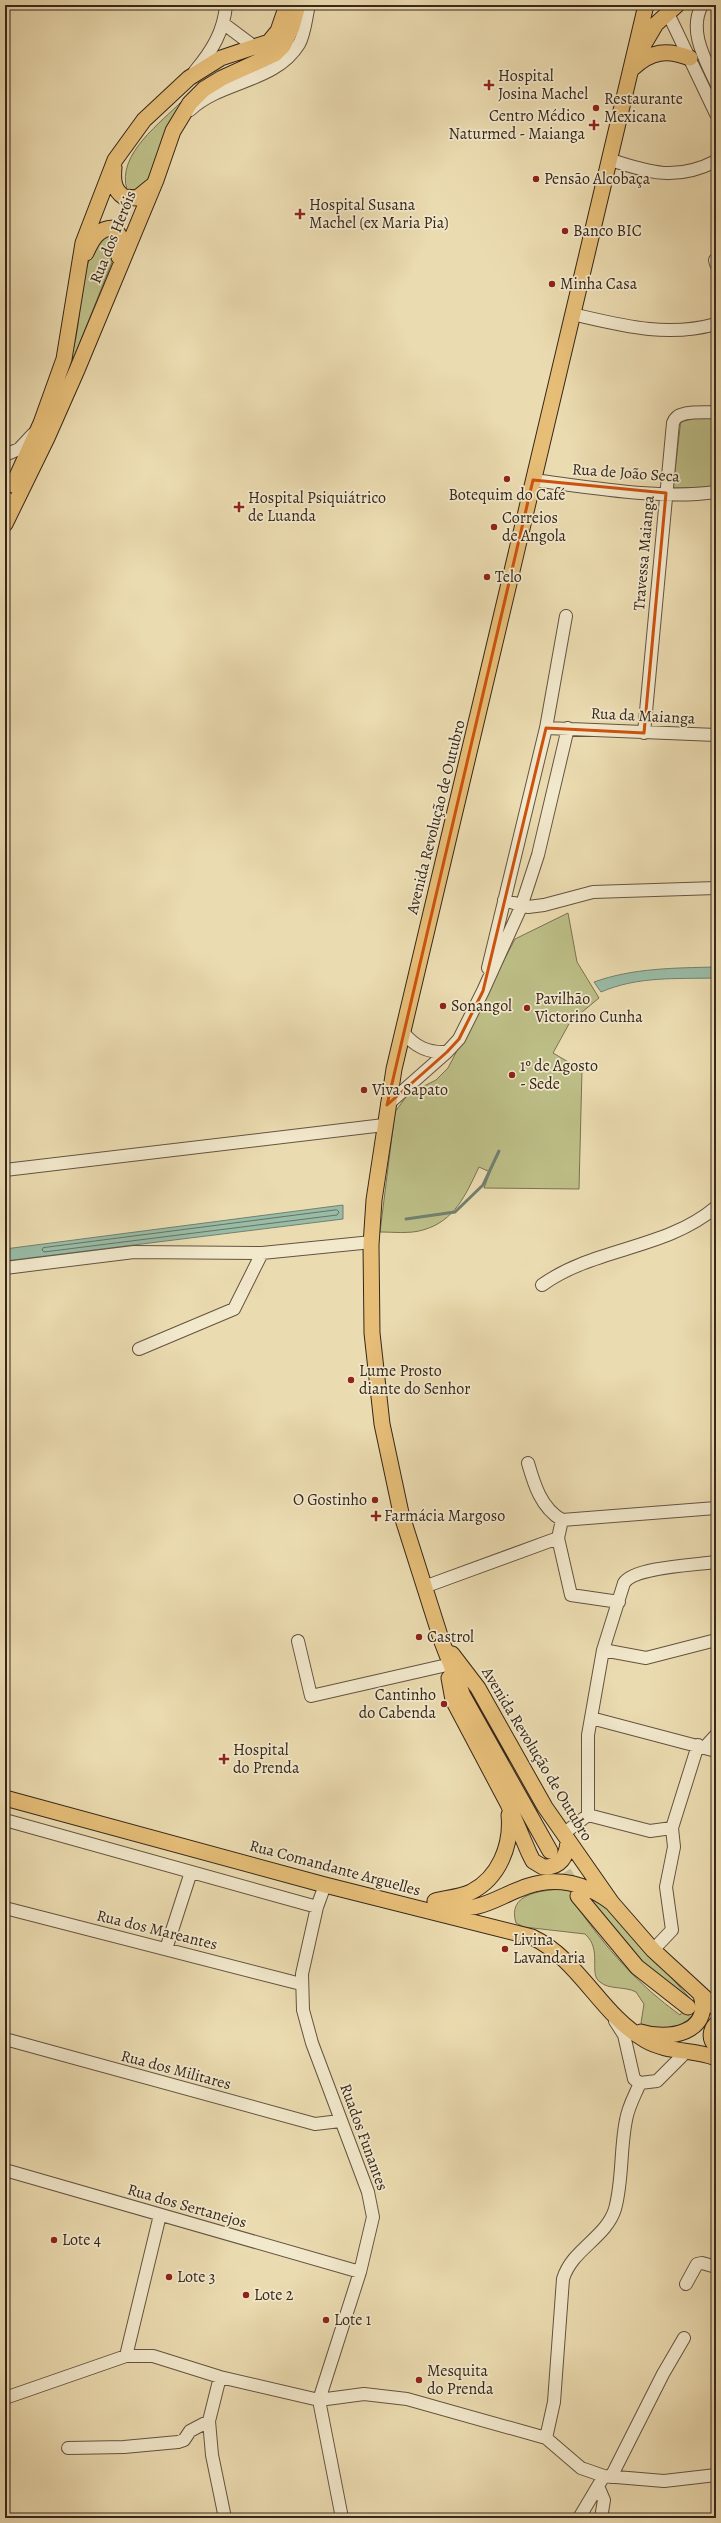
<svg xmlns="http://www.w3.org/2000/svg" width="721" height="2523" font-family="Alegreya,serif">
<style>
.green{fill:#bdbe87;stroke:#7a7251;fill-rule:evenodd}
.water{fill:#99bca7;stroke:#71806f}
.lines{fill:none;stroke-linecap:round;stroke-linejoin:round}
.shore{stroke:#687261;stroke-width:1}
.stream{stroke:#71806f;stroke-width:3}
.major-tunnel{stroke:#c7b792;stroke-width:15;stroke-dasharray:15 8;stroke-linecap:butt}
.minor-casing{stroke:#635440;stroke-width:14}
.major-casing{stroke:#36271b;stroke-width:17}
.minor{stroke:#f2e8cc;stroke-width:12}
.major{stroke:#e6be78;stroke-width:15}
.marked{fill:none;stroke:#cd520e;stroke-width:3;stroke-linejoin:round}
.poi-dot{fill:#8f2418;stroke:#f2e8cc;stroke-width:1.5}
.labels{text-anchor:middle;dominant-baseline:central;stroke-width:3.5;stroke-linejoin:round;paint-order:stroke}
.poi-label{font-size:16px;fill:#36271b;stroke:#f2e8cc;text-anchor:start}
.street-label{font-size:16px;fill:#36271b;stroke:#f2e8cc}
</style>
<rect width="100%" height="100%" fill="#ebdbb0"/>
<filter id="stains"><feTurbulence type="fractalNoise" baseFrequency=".005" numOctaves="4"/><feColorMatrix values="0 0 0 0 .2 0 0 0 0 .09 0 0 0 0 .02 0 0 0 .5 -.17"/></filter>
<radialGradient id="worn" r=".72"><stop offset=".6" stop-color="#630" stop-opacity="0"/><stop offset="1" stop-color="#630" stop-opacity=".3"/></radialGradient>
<path class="green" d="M183 100 146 183 136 192 127 190C116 154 161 123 183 100Z
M107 234 115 238 118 247 51 415C61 389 71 364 76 337 83 302 78 259 107 234Z
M716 417V487L673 488 681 419Z
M568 913 577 962 599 998 570 1022 553 1053 582 1070 579 1189 484 1188 490 1172 479 1167C466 1194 455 1221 423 1230 410 1234 393 1232 380 1232L395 1112 408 1094 436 1080 448 1068 515 939Z
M560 1889 587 1894 614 1913 694 2003 695 2013 684 2029 645 2027 641 2023 644 2004 636 1992C625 1986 609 1990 600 1982 588 1974 603 1950 585 1934L524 1927 516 1923C507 1894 539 1891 560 1889ZM589 1897 636 1957 689 2003 680 2015C638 1985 605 1947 576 1905Z"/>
<path class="water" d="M716 967V978C676 979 638 976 601 992L594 982C633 968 674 968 716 967Z
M343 1205V1219L5 1261V1249Z"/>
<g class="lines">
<path class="shore" d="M337 1210 339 1212 337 1215 44 1252 42 1250 43 1248Z"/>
<path class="stream" d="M406 1219 455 1212 483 1185 499 1151"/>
<path class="major-tunnel" d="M552 1853 576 1892"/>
<defs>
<path id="minor" d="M664 5 716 114
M702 5C688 31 705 59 716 83
M224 24 256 48
M195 71C212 51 224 31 226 5
M190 110C222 80 275 83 299 44 305 34 306 17 309 5
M611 160C650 173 677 181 716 161
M715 260 716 264
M572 314C620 325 666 338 716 324
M5 455 19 449 33 434
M533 480C589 487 660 500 716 492
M5 496 6 501
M546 728 716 735
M644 733 673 423C677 409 703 413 716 412
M504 900 528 907 544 905 593 892 716 888
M488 968 546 728 566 616
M403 1032C415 1047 428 1053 447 1052
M387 1105 447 1052 459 1039 483 991 521 907 538 855 568 728
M5 1170 384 1125
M5 1268 134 1252 262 1253 372 1242
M542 1285C595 1247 665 1250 716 1207
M139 1349 234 1309 262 1253
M528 1463C534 1484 541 1508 562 1520L716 1508
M562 1520 558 1538 571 1595 619 1602
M424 1587 558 1538
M298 1641 311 1696 447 1665
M603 1650 646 1658 716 1640
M591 1718 716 1751
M705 1747 716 1735
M588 1815 650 1831 672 1828
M5 1820 317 1907
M563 1834 588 1815V1735L603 1650 624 1583C634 1567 696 1565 716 1562
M325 1885 317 1907 302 1974 303 2010 312 2043 368 2192 373 2217 360 2272 319 2400 342 2518
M5 1908 301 1984
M166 1949 191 1872
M653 1950 672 1930 666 1887 674 1847 672 1828 698 1745
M615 2021 624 2035 634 2079 640 2083 657 2081 685 2053
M5 2039 315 2124 340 2121
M5 2170 360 2272
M686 2284 697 2264 702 2263 716 2267
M126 2356 160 2215
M220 2377 209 2421 212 2455 225 2518
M5 2398 126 2356H153L220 2377 319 2400 364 2394 407 2399 546 2438 581 2468 604 2476 664 2481 716 2475
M546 2438 554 2402 563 2279C572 2249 606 2238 615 2209 623 2180 620 2149 626 2120 628 2107 635 2095 640 2083
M68 2448 124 2447 178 2442 184 2440 190 2431 209 2421
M611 2477 663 2374 684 2338
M598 2486 604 2500 601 2518
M579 2518 604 2476"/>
<path id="major" d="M640 51 656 24 677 5
M633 68C651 51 667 49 690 58
M114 167C113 179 113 190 124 197L137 198 153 185
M86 253C92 240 98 228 113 228 123 236 122 246 119 257
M13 485 41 423 64 359 83 243 115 160 144 120 189 78 221 58 269 42 278 31 287 5
M5 524 47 438 77 370 156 180 173 131 190 103 204 89 222 78 275 54 283 46 292 27 298 5
M452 1654 478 1688 545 1807 612 1903 653 1950 716 2008
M449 1678 453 1700 508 1804 529 1853 533 1861 543 1867C560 1868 567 1857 568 1841
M5 1798 325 1885 532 1937C580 1960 600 2014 645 2040 667 2053 693 2049 716 2058
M550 1851 463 1696 442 1642 401 1513 382 1424 372 1333 371 1245 374 1200 394 1069 646 5
M578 1896 637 1967 688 2007
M435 1901C447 1898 460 1897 471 1892 499 1878 512 1845 509 1815
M443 1906C481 1914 495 1897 528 1886 558 1876 587 1884 612 1903
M716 2024C710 2031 709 2039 716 2046
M641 2032C668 2041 712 2033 701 1995"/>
</defs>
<use href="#minor" class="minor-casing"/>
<use href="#major" class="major-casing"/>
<use href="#minor" class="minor"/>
<use href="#major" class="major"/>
</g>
<path class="marked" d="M533 480 666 493 644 733 546 728 483 991 459 1039 447 1052 387 1105Z"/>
<g class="poi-dot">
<path d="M487 79h4v4h4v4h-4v4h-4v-4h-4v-4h4z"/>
<circle cx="596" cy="108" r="4"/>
<path d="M592 119h4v4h4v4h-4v4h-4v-4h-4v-4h4z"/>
<circle cx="536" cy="179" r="4"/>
<path d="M298 208h4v4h4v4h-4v4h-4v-4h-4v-4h4z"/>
<circle cx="565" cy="231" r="4"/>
<circle cx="552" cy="284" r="4"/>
<circle cx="507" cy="479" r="4"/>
<path d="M237 501h4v4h4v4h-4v4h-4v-4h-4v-4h4z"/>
<circle cx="494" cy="527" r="4"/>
<circle cx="487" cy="577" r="4"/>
<circle cx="443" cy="1006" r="4"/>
<circle cx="527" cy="1008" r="4"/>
<circle cx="512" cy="1075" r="4"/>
<circle cx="364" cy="1090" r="4"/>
<circle cx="351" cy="1380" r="4"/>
<circle cx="375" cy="1500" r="4"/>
<path d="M374 1510h4v4h4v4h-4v4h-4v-4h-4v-4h4z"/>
<circle cx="419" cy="1637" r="4"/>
<circle cx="444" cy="1704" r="4"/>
<path d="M222 1753h4v4h4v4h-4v4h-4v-4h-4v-4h4z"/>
<circle cx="505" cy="1949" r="4"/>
<circle cx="54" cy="2240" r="4"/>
<circle cx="169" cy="2277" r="4"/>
<circle cx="246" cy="2295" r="4"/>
<circle cx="326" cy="2320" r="4"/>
<circle cx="419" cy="2380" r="4"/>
</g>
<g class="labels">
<g class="poi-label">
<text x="498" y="76">Hospital<tspan x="498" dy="18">Josina Machel</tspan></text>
<text x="604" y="99">Restaurante<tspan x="604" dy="18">Mexicana</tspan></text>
<text x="585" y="116" text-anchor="end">Centro Médico<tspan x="585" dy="18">Naturmed - Maianga</tspan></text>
<text x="544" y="179">Pensão Alcobaça</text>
<text x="309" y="205">Hospital Susana<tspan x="309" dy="18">Machel (ex Maria Pia)</tspan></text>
<text x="573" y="231">Banco BIC</text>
<text x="560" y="284">Minha Casa</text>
<text x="507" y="495" text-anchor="middle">Botequim do Café</text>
<text x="248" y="498">Hospital Psiquiátrico<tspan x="248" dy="18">de Luanda</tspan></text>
<text x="502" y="518">Correios<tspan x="502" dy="18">de Angola</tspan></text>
<text x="495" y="577">Telo</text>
<text x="535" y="999">Pavilhão<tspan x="535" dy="18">Victorino Cunha</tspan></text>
<text x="451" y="1006">Sonangol</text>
<text x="520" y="1066">1º de Agosto<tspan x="520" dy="18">- Sede</tspan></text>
<text x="372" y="1090">Viva Sapato</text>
<text x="359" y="1371">Lume Prosto<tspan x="359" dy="18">diante do Senhor</tspan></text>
<text x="367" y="1500" text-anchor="end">O Gostinho</text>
<text x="384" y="1516">Farmácia Margoso</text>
<text x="427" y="1637">Castrol</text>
<text x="436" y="1695" text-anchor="end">Cantinho<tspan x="436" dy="18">do Cabenda</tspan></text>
<text x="233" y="1750">Hospital<tspan x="233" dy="18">do Prenda</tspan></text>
<text x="513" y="1940">Livina<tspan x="513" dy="18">Lavandaria</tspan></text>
<text x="62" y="2240">Lote 4</text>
<text x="177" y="2277">Lote 3</text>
<text x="254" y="2295">Lote 2</text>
<text x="334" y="2320">Lote 1</text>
<text x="427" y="2371">Mesquita<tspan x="427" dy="18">do Prenda</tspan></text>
</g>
<g class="street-label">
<text transform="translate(113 237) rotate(-68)">Rua dos Heróis</text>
<text transform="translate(626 473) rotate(4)">Rua de João Seca</text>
<text transform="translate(644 553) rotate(-85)">Travessa Maianga</text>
<text transform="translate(643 716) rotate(3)">Rua da Maianga</text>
<text transform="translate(436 817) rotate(-76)">Avenida Revolução de Outubro</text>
<text transform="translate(537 1754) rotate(59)">Avenida Revolução de Outubro</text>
<text transform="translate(335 1868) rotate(15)">Rua Comandante Arguelles</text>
<text transform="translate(157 1930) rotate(14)">Rua dos Mareantes</text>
<text transform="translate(176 2070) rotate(15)">Rua dos Militares</text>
<text transform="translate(364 2137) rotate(70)">Ruados Funantes</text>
<text transform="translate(187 2206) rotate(16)">Rua dos Sertanejos</text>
</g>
</g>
<rect width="721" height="2523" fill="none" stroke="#ebdbb0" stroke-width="20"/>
<rect x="6" y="6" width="709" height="2511" fill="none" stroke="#36271b" stroke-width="2"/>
<rect x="10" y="10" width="701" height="2503" fill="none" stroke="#36271b"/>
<rect width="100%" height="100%" filter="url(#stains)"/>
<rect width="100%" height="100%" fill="url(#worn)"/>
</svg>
